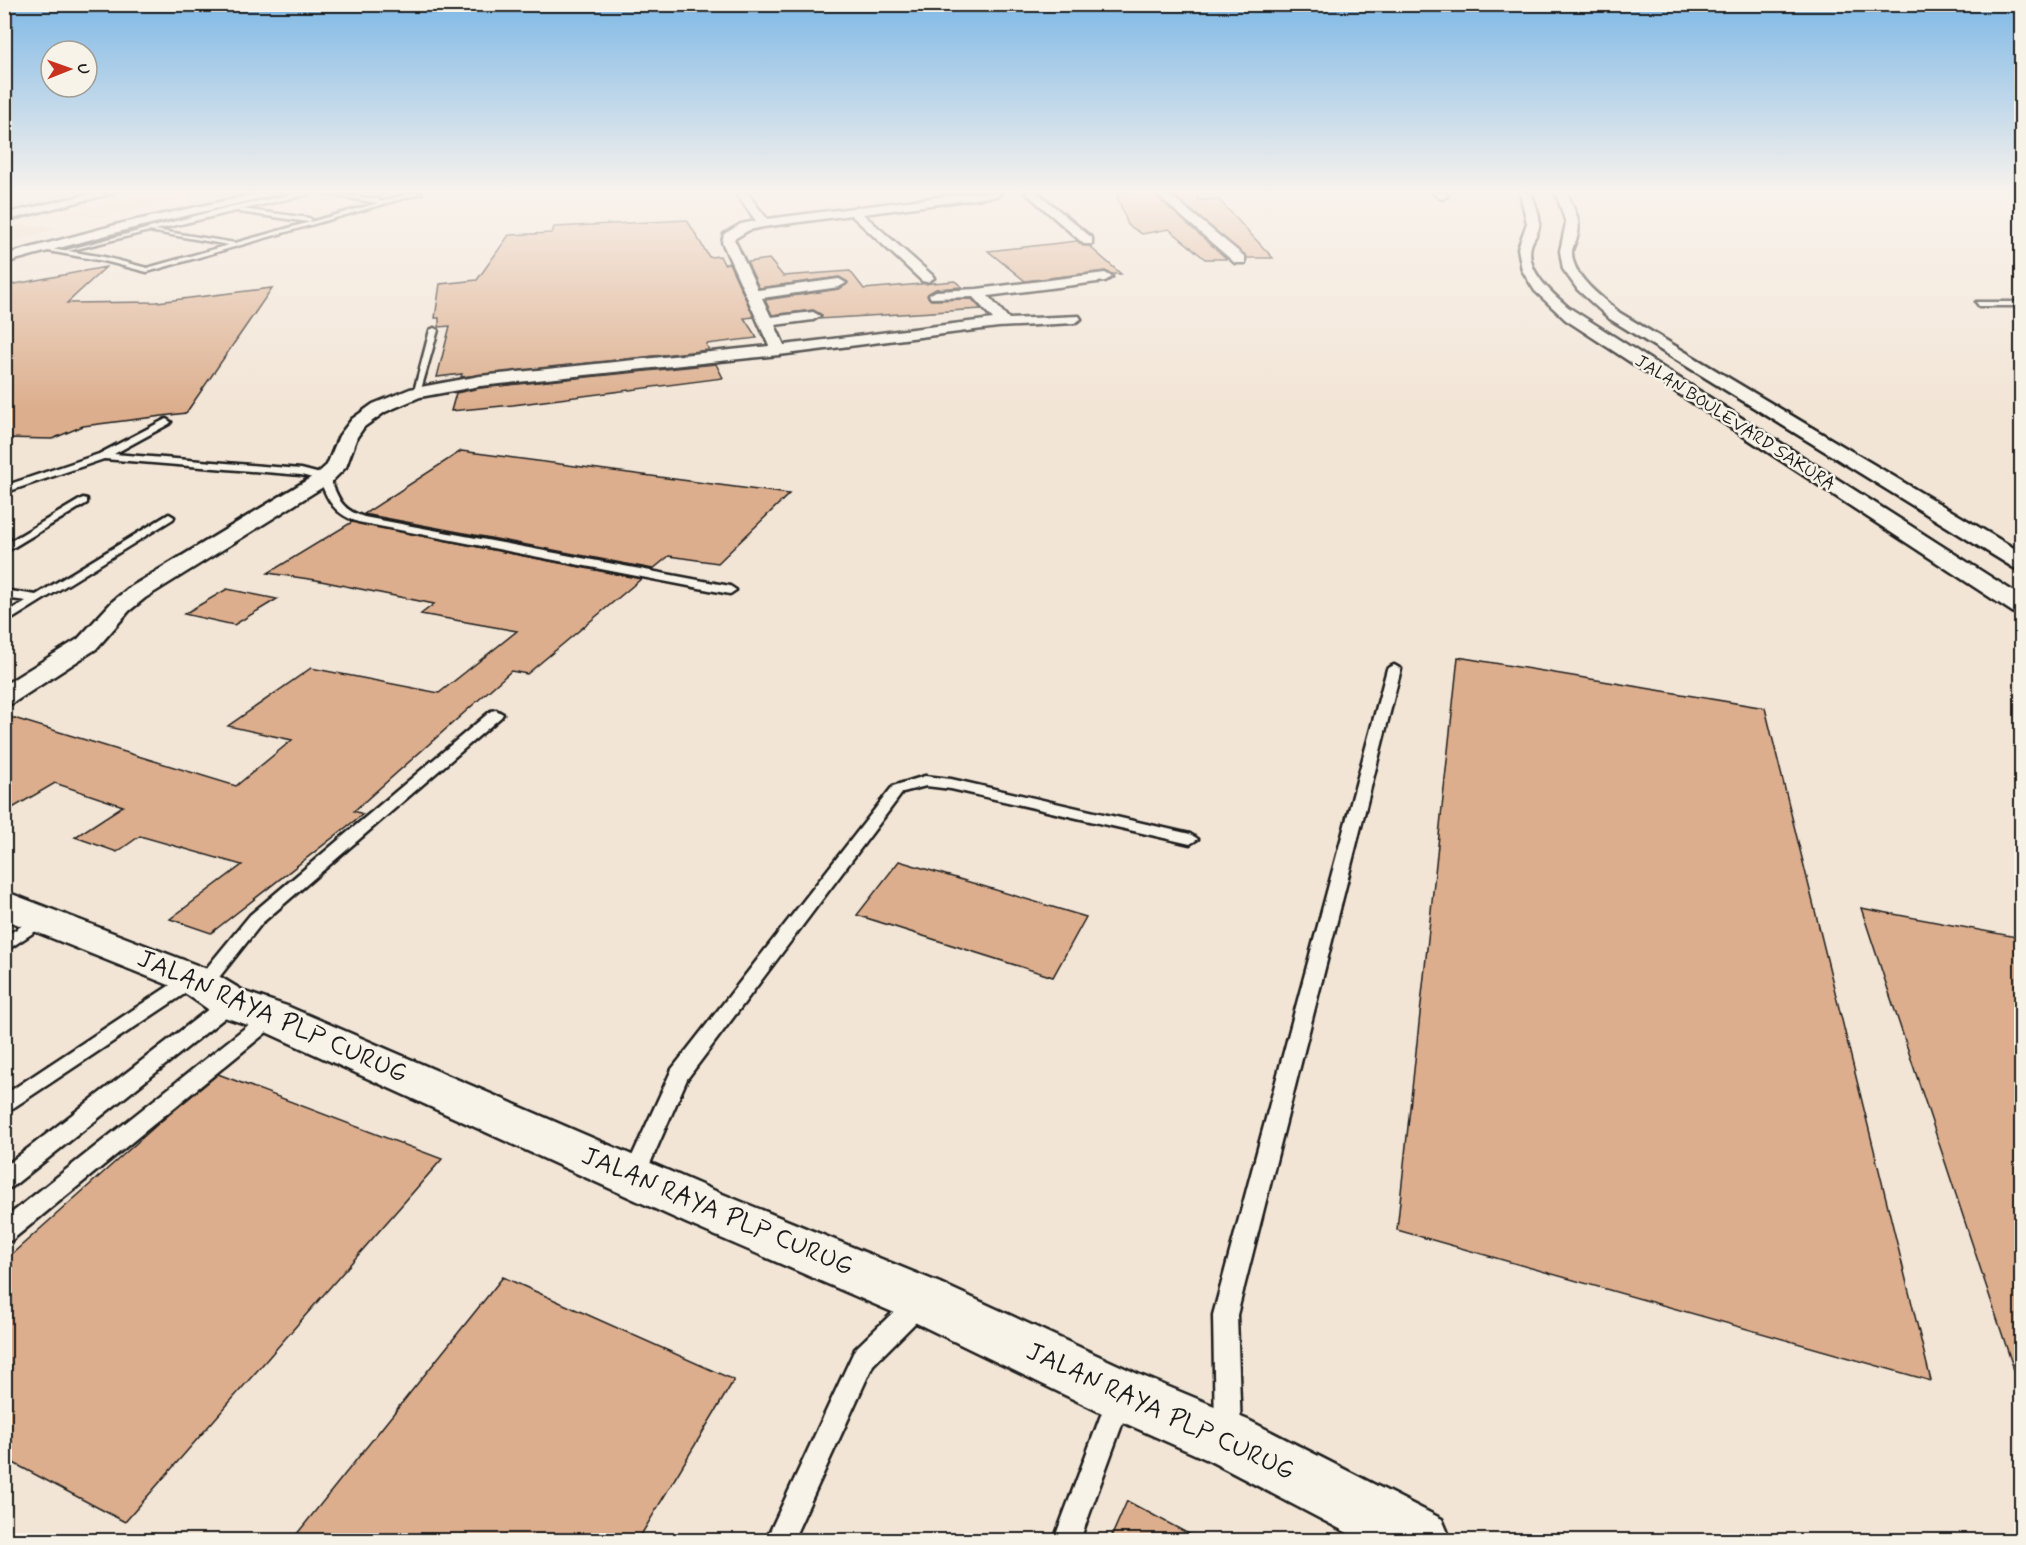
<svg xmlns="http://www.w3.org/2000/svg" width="2026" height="1545" font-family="Mynerve,sans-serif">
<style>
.built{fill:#ebd4c0}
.building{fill:#dcae8d;stroke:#1c1c1c;stroke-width:1.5}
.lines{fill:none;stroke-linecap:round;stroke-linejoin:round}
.service-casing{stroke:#1c1c1c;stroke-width:5}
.minor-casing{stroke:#1c1c1c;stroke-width:5}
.primary-casing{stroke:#1c1c1c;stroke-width:5}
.service{fill:#f7f3e8;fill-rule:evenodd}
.minor{fill:#f7f3e8;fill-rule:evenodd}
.primary{fill:#f7f3e8;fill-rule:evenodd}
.labels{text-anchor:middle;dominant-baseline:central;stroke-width:5;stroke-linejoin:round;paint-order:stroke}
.far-street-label{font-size:18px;fill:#1c1c1c;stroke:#f7f3e8}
.near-street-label{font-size:26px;fill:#1c1c1c;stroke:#f7f3e8}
</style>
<rect width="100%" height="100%" fill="#f2e5d6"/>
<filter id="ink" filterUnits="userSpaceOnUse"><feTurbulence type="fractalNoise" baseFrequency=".0167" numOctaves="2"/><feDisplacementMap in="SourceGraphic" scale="12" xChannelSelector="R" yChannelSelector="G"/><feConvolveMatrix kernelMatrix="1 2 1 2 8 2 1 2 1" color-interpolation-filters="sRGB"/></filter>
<g filter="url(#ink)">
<path class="built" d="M144 193H208L96 218 66 213Z
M21 225 57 228 5 243V229Z"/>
<path class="building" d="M1116 193H1153L1227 259H1205L1169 229 1142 234 1128 225Z
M1171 193H1196L1199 200 1218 199 1273 258H1247Z
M687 220 709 257 720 256 724 264 729 263 754 317 744 318 757 338 706 344 709 350 461 377 462 374 437 377 450 326 439 327V318H435L440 284 477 280 509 235 552 233 554 227Z
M1077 241 1083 246H1089L1121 274H1112L1105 271 1025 281 988 251Z
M769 259 783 276 850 271 864 289 955 281 962 287 936 289 927 296 931 300 972 299 981 309 819 319 822 315 813 310 772 315 765 300 839 289 848 282 839 277 759 288 747 262Z
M106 267 67 303 157 302 272 288 186 413 83 426 52 439 4 438V286Z
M716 364 723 378 513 405 451 411 456 393 480 388Z
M461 451 789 494 718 563 669 556 653 569 364 514Z
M352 522 641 579 527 674 511 671 354 811 363 814 211 933 170 919 242 865 140 836 117 852 75 837 123 806 55 783 4 813V715L236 786 292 740 228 726 311 668 439 693 517 631 421 614 434 604 316 580 268 573Z
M227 589 277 599 234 625 184 614Z
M1458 657 1765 708 1931 1381 1397 1230Z
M899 861 1086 917 1053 977 857 915Z
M1861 908 2022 938V1375L2016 1376Z
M218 1074 442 1159 125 1522 4 1458V1261L159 1123Z
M503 1277 734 1380 638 1540H292Z
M1127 1501 1200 1540H1110Z"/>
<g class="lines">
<defs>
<path id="service" d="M300 193H313L155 230 235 243 378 203 319 193 378 199 380 202 412 193H422L147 272 104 261 37 249 40 247 63 251 229 207ZM149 231 229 245 147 268 104 257 68 251Z
M241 209 309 218 312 220 309 222 239 212Z
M1976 302H2022V306H1979Z
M434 328 438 330 420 393 413 395 430 330Z
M166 419 171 422 169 424 114 454 301 469 328 476C340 498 338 508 364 517L730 586 736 590 730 594 358 522C335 514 328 502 320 480L301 475 104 459 4 493V486L99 454Z
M83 498 87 499V503L4 553V545Z
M169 514 174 517 173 519 4 624V614L26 601 4 598V590L36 595Z
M1394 665 1401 669 1237 1315 1241 1431 1237 1440 1228 1444 1219 1440 1215 1431 1213 1315 1387 669Z
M496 710 503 714 501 717 262 923 209 990 203 992 195 987 4 1114V1095L187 974 193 972 200 976 250 915 491 711Z
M925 776 951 779 1190 834 1198 839 1190 844 951 789 926 786 903 792 687 1079 642 1182 634 1185 626 1182 623 1176 672 1069 893 786Z
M42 913 48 915 51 919 48 923 4 952V937Z
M230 996 237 998 239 1003 237 1008 12 1187 4 1189V1167L223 998Z
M272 1010 279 1012 281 1017 279 1022 12 1240 4 1243V1219L265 1012Z
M919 1292 927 1295 931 1303 927 1311 873 1365 793 1540H766L855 1349 911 1295Z
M1119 1388 1128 1391 1131 1400 1080 1540H1054L1110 1391Z"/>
<path id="minor" d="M94 193H113L4 221V214Z
M261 193H282L125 230 4 263V255L123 223Z
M736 193H747L767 219 970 193H1002L997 196 863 214 932 275 934 278 927 282 922 281 851 215 763 227 749 230 734 239 758 290 839 279 846 283 839 287 762 298 771 317 813 312 820 316 813 320 775 325 784 345 993 319 973 297 931 298 929 295 936 291 977 289 1105 273 1112 277 1105 281 988 296 1009 319 1079 316 1081 319 1074 323 998 327 779 355 480 386 420 397 385 412 364 427 357 437 346 467 331 482 145 598 129 611 96 649 13 703 4 705V685L78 639 113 601 129 588 317 474 327 465 339 436 352 419 373 404 410 389 480 376 769 346 722 242 724 234 741 224 756 221Z
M1026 193H1038L1092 238V244H1084Z
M1155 193H1167L1245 257V263H1235Z
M1433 193H1445L1448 196 1442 199Z
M1520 193H1531C1536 206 1543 220 1537 233 1535 238 1532 241 1531 246 1525 271 1552 293 1568 307L2022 597V615L2014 613 1566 320 1535 291 1522 270 1518 248 1527 223Z
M1556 193H1567C1572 206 1581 219 1578 233 1577 240 1573 245 1572 251 1571 277 1603 298 1620 313L2022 553V570L2014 568 1610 319 1578 290 1563 269 1560 251 1566 223Z"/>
<path id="primary" d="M4 891 207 969 245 992 287 1006 720 1193 940 1283 1140 1375 1248 1420 1442 1519 1451 1540H1361L1208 1460 1102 1413 904 1317 686 1223 257 1028 215 1014 179 989 4 919Z"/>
</defs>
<use href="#service" class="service-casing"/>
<use href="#minor" class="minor-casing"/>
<use href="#primary" class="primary-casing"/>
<use href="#service" class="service"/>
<use href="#minor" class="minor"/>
<use href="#primary" class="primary"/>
</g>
</g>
<linearGradient id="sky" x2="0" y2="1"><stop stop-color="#80b9e6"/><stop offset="0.47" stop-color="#f9f3ed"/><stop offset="1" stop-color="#f9f3ed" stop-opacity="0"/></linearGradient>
<rect width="2026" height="409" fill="url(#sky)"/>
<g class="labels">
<g class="far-street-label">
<text transform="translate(1735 423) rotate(33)">JALAN BOULEVARD SAKURA</text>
</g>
<g class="near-street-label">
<text transform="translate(272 1017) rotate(24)">JALAN RAYA PLP CURUG</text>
<text transform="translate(717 1212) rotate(23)">JALAN RAYA PLP CURUG</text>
<text transform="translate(1160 1412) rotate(25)">JALAN RAYA PLP CURUG</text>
</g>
</g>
<rect width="2026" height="1545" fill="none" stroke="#f7f3e8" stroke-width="24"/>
<rect x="12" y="12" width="2002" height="1521" fill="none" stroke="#1c1c1c" stroke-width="2" filter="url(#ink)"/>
<g transform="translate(69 69) rotate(89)"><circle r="28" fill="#f7f3e8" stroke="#9f9d96" stroke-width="1.5"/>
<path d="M0-4.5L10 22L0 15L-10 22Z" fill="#c8321e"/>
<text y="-9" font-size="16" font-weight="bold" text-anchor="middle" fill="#1c1c1c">U</text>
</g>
</svg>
